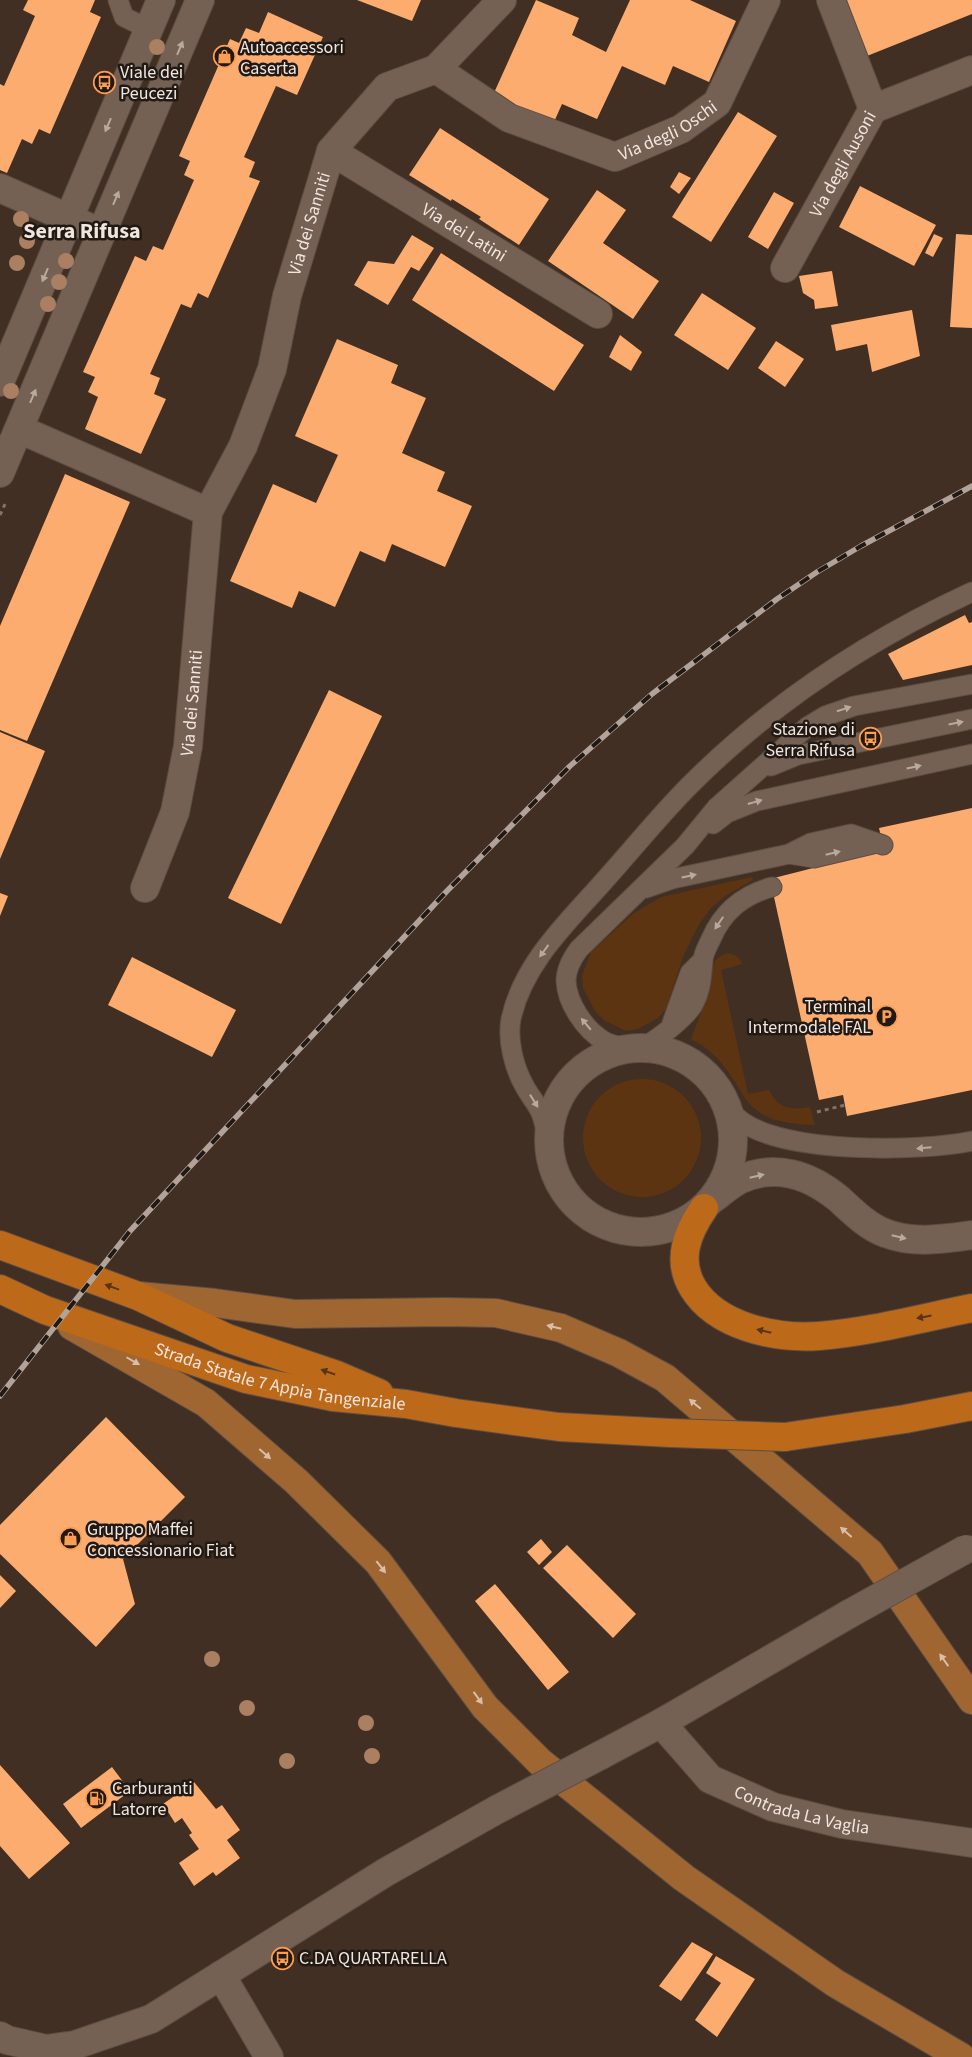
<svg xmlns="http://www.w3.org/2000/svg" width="972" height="2057" font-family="'Source Sans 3',sans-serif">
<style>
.green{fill:#5d3411}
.building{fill:#fdac6f}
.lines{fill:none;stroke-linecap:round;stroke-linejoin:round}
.lane-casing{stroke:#5c4d43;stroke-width:21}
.street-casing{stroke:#5c4d43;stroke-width:30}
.secondary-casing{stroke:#5c4d43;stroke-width:30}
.primary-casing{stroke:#5c4d43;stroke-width:30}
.highway-casing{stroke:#5c4d43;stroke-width:30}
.path{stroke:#837369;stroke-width:3;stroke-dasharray:4 4;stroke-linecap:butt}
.lane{stroke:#746154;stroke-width:19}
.street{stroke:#746154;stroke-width:28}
.secondary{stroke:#746154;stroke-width:28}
.primary{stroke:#a06631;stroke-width:28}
.highway{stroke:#bd691a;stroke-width:28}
.rail-casing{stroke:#b1a39a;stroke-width:5.5}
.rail{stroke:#211914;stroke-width:4;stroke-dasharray:11;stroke-linecap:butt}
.secondary-bridge-casing{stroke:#5c4d43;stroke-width:30;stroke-linecap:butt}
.highway-bridge-casing{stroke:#5c4d43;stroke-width:30;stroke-linecap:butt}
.secondary-bridge{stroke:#746154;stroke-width:28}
.highway-bridge{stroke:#bd691a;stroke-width:28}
.tree{fill:#aa7f62}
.oneway{fill:#b9aaa0}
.oneway2{fill:#583516}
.oneway3{fill:#d9bfaa}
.labels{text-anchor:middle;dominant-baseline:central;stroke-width:5;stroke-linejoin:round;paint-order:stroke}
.poi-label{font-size:18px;fill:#f1e5de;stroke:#211914;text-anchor:start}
.street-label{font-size:18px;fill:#f1e5de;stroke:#211914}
.district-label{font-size:22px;font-weight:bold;fill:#f1e5de;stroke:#211914}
</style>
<rect width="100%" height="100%" fill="#412f23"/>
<path class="green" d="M752 877 753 880 725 896 710 909 698 926 683 957 666 1009 658 1018 638 1029 626 1031 604 1020 595 1011 583 988 582 975 586 965 591 952 634 913 661 897Z
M728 953 737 956 743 964 721 970 748 1094 769 1090C779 1110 791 1110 810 1107L815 1125C794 1124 769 1123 753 1107 745 1100 740 1090 735 1082 724 1064 710 1048 691 1039L711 986 707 983C712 970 712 957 728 953Z
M583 1138a59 59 0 1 1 118 0a59 59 0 1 1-118 0Z"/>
<path class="building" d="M28 0H95L90 12 101 17 50 134 39 129 32 144 22 139 7 173 0 170V84L4 86 35 16 23 10Z
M357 0H421L412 21Z
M536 0 579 18 572 35 606 52 630 0H690L736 21 709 82 673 66 665 85 622 66 597 119 562 104 554 122 493 95Z
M846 0H972V14L867 56 844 1Z
M268 12 323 37 297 95 276 86 244 157 255 162 249 177 260 181 208 298 198 293 191 308 181 304 150 374 160 378 154 394 166 399 141 454 85 429 98 397 88 392 95 377 83 372 135 256 146 261 153 246 163 250 194 180 184 175 190 161 179 156 230 39 239 43 246 28 259 33Z
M738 112 777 136 711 242 672 217Z
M440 128 549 199 519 245 479 219 481 217 452 199 451 201 409 175Z
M679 172 691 178 679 194 670 187Z
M860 186 936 225 914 266 839 227Z
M597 190 626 210 603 243 659 281 633 319 548 261Z
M774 192 794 203 768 249 748 237Z
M934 234 943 238 933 257 925 253Z
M956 234 972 235V328L950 327Z
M412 235 434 248 419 271 411 267 388 305 354 285 368 261 394 264Z
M441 253 584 345 554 391 412 300Z
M832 271 838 306 815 309 814 300 803 293 799 276Z
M702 293 756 328 728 370 674 335Z
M912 310 920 356 872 372 867 344 836 351 831 325Z
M620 335 642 352 631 371 609 357Z
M337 339 398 365 391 383 426 398 402 453 445 472 437 491 472 506 445 567 392 544 385 562 360 551 335 607 299 591 292 608 230 581 273 484 316 503 338 455 295 436Z
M776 341 804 359 785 387 758 368Z
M65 474 130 502 27 741 0 730V626Z
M965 615 969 623 972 622V665L903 680 888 654Z
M329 690 382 716 281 924 228 898Z
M0 732 45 751 0 859Z
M972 808V1090L847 1116 843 1095 819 1100 770 879 884 850 879 828Z
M0 893 8 896 0 916Z
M132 957 236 1010 212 1057 108 1005Z
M106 1417 185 1497 123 1559 135 1604 96 1647 0 1554V1525Z
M541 1539 552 1552 539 1565 527 1552Z
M567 1545 636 1614 613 1638 543 1568Z
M0 1575 16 1591 0 1608Z
M495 1584 569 1672 548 1690 475 1601Z
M0 1765 70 1843 29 1879 0 1846Z
M112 1767 130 1791 81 1828 63 1804Z
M194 1782 216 1809 222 1805 240 1830 227 1840 240 1858 216 1876 213 1872 194 1886 179 1863 199 1849 189 1835 192 1833 182 1818 175 1823 163 1804Z
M692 1942 713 1954 681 2001 659 1986Z
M716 1956 755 1979 717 2037 695 2020 721 1983 706 1973Z"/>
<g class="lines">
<defs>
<path id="lane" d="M118 0 124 17 149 29
M771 766 798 755 972 719
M713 824 727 813 757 801 972 754
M789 854 814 858 877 843
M646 888 672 879 789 854 811 843 851 834 883 845
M672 1023 690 973 703 960
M644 1047C658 1039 685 1018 693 1005 702 989 701 977 703 961 703 953 708 946 711 939 723 911 743 895 772 887
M627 1048C619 1046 611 1045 604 1041 585 1030 567 1003 566 981 566 970 573 957 579 949L685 846 717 807 807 727 825 716 854 706 972 684
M727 1106C731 1111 735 1116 740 1120 783 1154 920 1152 972 1141
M550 1147C547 1136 545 1124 541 1113 537 1104 530 1096 525 1087 514 1068 507 1040 511 1019 523 963 568 922 604 881 633 849 659 816 690 785 771 704 868 640 972 592"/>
<g id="street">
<path id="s1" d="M436 69 509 118 615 157 681 129 717 103 766 0"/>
<path d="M873 109 972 70"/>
<path id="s2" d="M331 151 598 314"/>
<path d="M0 188 86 226"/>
<path id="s3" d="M785 268 873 109 831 0"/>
<path d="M0 382 161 0"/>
<path d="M19 429 208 512"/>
<path d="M0 473 200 0"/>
<path id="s4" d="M145 888 175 812 188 746 208 512 243 446 272 369 287 296 331 151 387 87 436 69 502 0"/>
<circle cx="641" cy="1140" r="92"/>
<path d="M714 1198C722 1192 730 1185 739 1180 775 1163 810 1175 839 1199 853 1212 867 1226 885 1233 913 1244 943 1239 972 1235"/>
<path d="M221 1975 269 2057"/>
</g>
<g id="secondary">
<path id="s5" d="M661 1723 710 1779 773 1807 842 1824 972 1843"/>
<path d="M601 1755 661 1723 849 1614"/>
<path d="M0 2036 7 2040 46 2049 75 2045 151 2019 386 1872 498 1809"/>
</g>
<path id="primary" d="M139 1296 215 1303 295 1314 446 1312 496 1313 561 1328 619 1353 665 1378 870 1553 972 1700
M72 1326 206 1403 296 1481 378 1562 485 1707 540 1762 684 1878 835 1983 961 2057"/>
<g id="highway">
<path d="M704 1208C687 1233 676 1260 693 1288 717 1327 776 1339 819 1336 870 1332 922 1318 972 1308"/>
<path d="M0 1245 138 1296 227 1338 337 1375 379 1393"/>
<path id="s6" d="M0 1289 45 1310 246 1379 333 1397 406 1404 456 1413 559 1427 671 1433"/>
<path d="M785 1437 905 1419 972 1406"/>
</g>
</defs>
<use href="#lane" class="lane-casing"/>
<use href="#street" class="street-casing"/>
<use href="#secondary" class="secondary-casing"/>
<use href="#primary" class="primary-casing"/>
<use href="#highway" class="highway-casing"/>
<path class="path" d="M0 515 6 502
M817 1112 845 1105"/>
<use href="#lane" class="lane"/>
<use href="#street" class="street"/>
<use href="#secondary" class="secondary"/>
<use href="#primary" class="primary"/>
<use href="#highway" class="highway"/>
<defs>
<path id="rail" d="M0 1396 130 1231 446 892 570 766 652 694 777 599 817 572 861 546 972 486"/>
</defs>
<use href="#rail" class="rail-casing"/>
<use href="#rail" class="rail"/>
<defs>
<path id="secondary-bridge" d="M849 1614 966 1549
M498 1809 601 1755"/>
<path id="highway-bridge" d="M671 1433 785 1437"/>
</defs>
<use href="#secondary-bridge" class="secondary-bridge-casing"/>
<use href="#highway-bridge" class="highway-bridge-casing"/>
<use href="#secondary-bridge" class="secondary-bridge"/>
<use href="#highway-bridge" class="highway-bridge"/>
</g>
<g class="tree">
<circle cx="157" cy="47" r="8"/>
<circle cx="21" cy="219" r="8"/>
<circle cx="27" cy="241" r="8"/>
<circle cx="66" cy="261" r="8"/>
<circle cx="17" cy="263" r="8"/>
<circle cx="59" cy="282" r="8"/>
<circle cx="48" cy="304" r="8"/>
<circle cx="11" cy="391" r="8"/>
<circle cx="212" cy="1659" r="8"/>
<circle cx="247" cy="1708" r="8"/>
<circle cx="366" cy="1723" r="8"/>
<circle cx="372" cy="1756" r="8"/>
<circle cx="287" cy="1761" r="8"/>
</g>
<defs><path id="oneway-solid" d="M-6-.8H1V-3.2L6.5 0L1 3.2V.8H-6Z" transform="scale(1.25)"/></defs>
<g class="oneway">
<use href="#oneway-solid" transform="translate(180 48) rotate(-67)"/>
<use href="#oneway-solid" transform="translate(108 125) rotate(113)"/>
<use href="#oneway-solid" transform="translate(116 198) rotate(-67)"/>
<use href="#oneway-solid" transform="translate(45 275) rotate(113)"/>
<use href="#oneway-solid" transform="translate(33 396) rotate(-67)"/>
<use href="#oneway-solid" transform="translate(844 709) rotate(-18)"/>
<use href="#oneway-solid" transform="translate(956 723) rotate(-11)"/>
<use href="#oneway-solid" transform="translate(914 767) rotate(-12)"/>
<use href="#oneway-solid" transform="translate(755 802) rotate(-16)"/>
<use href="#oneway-solid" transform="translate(833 853) rotate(-13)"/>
<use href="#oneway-solid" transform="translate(689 876) rotate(-12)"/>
<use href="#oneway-solid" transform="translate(719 923) rotate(124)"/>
<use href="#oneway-solid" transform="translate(544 951) rotate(126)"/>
<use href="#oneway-solid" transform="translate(586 1024) rotate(-130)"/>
<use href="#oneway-solid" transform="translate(534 1101) rotate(58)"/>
<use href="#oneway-solid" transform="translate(924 1148) rotate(175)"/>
<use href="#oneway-solid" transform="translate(757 1176) rotate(-13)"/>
<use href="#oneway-solid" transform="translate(899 1237) rotate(13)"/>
</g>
<g class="oneway2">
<use href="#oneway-solid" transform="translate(112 1287) rotate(-160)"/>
<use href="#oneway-solid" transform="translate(924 1317) rotate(169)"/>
<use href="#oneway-solid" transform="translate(764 1331) rotate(-167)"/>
<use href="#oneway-solid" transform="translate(328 1372) rotate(-161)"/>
</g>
<g class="oneway3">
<use href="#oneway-solid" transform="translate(554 1327) rotate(-166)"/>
<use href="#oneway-solid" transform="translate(133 1361) rotate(30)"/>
<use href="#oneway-solid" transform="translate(695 1404) rotate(-140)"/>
<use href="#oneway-solid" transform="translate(265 1454) rotate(41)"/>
<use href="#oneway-solid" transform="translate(846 1532) rotate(-139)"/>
<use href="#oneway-solid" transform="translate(381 1567) rotate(52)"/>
<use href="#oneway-solid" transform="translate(944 1660) rotate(-125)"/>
<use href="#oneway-solid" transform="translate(478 1698) rotate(54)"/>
</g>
<defs>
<symbol id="shop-ring" viewBox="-11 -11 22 22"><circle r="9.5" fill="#211914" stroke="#fc9d53" stroke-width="1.5"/><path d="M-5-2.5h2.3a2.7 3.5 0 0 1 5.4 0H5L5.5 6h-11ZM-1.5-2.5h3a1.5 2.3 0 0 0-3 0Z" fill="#fc9d53"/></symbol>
<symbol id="bus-ring" viewBox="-11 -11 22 22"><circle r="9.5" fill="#211914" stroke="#fc9d53" stroke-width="1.5"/><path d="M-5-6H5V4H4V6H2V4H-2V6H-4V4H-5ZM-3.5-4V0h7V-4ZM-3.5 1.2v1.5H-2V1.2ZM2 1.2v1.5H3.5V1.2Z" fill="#fc9d53"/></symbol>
<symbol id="parking-ring" viewBox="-11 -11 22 22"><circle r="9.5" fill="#211914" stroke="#fc9d53" stroke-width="1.5"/><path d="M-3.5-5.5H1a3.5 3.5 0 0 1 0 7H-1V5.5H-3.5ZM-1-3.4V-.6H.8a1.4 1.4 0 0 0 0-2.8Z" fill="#fc9d53"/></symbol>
<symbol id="fuel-ring" viewBox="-11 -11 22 22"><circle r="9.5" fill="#211914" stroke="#fc9d53" stroke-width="1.5"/><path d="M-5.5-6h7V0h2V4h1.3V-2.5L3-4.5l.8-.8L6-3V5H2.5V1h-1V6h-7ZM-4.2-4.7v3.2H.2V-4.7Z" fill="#fc9d53"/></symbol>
</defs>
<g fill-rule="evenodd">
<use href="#shop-ring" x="212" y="44" width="25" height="25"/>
<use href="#bus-ring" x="92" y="70" width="25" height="25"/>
<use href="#bus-ring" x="858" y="726" width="25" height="25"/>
<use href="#parking-ring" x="874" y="1004" width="25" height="25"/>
<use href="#shop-ring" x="58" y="1526" width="25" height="25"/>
<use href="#fuel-ring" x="84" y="1786" width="25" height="25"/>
<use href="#bus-ring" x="270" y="1946" width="25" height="25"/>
</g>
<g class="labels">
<g class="poi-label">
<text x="240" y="47">Autoaccessori<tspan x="240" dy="21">Caserta</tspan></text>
<text x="120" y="72">Viale dei<tspan x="120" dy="21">Peucezi</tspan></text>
<text x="855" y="729" text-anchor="end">Stazione di<tspan x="855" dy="21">Serra Rifusa</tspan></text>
<text x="871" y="1006" text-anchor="end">Terminal<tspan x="871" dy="21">Intermodale FAL</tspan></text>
<text x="87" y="1529">Gruppo Maffei<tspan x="87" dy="21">Concessionario Fiat</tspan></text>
<text x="112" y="1788">Carburanti<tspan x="112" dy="21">Latorre</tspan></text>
<text x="299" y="1958">C.DA QUARTARELLA</text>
</g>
<g class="street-label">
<text stroke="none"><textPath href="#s1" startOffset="260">Via degli Oschi</textPath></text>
<text stroke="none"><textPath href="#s3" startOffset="119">Via degli Ausoni</textPath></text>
<text stroke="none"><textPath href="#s4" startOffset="691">Via dei Sanniti</textPath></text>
<text stroke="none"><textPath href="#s2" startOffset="156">Via dei Latini</textPath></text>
<text stroke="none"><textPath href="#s4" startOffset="192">Via dei Sanniti</textPath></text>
<text stroke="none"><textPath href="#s6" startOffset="295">Strada Statale 7 Appia Tangenziale</textPath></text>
<text stroke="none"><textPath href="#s5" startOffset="172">Contrada La Vaglia</textPath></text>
</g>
<g class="district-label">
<text x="82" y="231">Serra Rifusa</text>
</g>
</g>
</svg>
